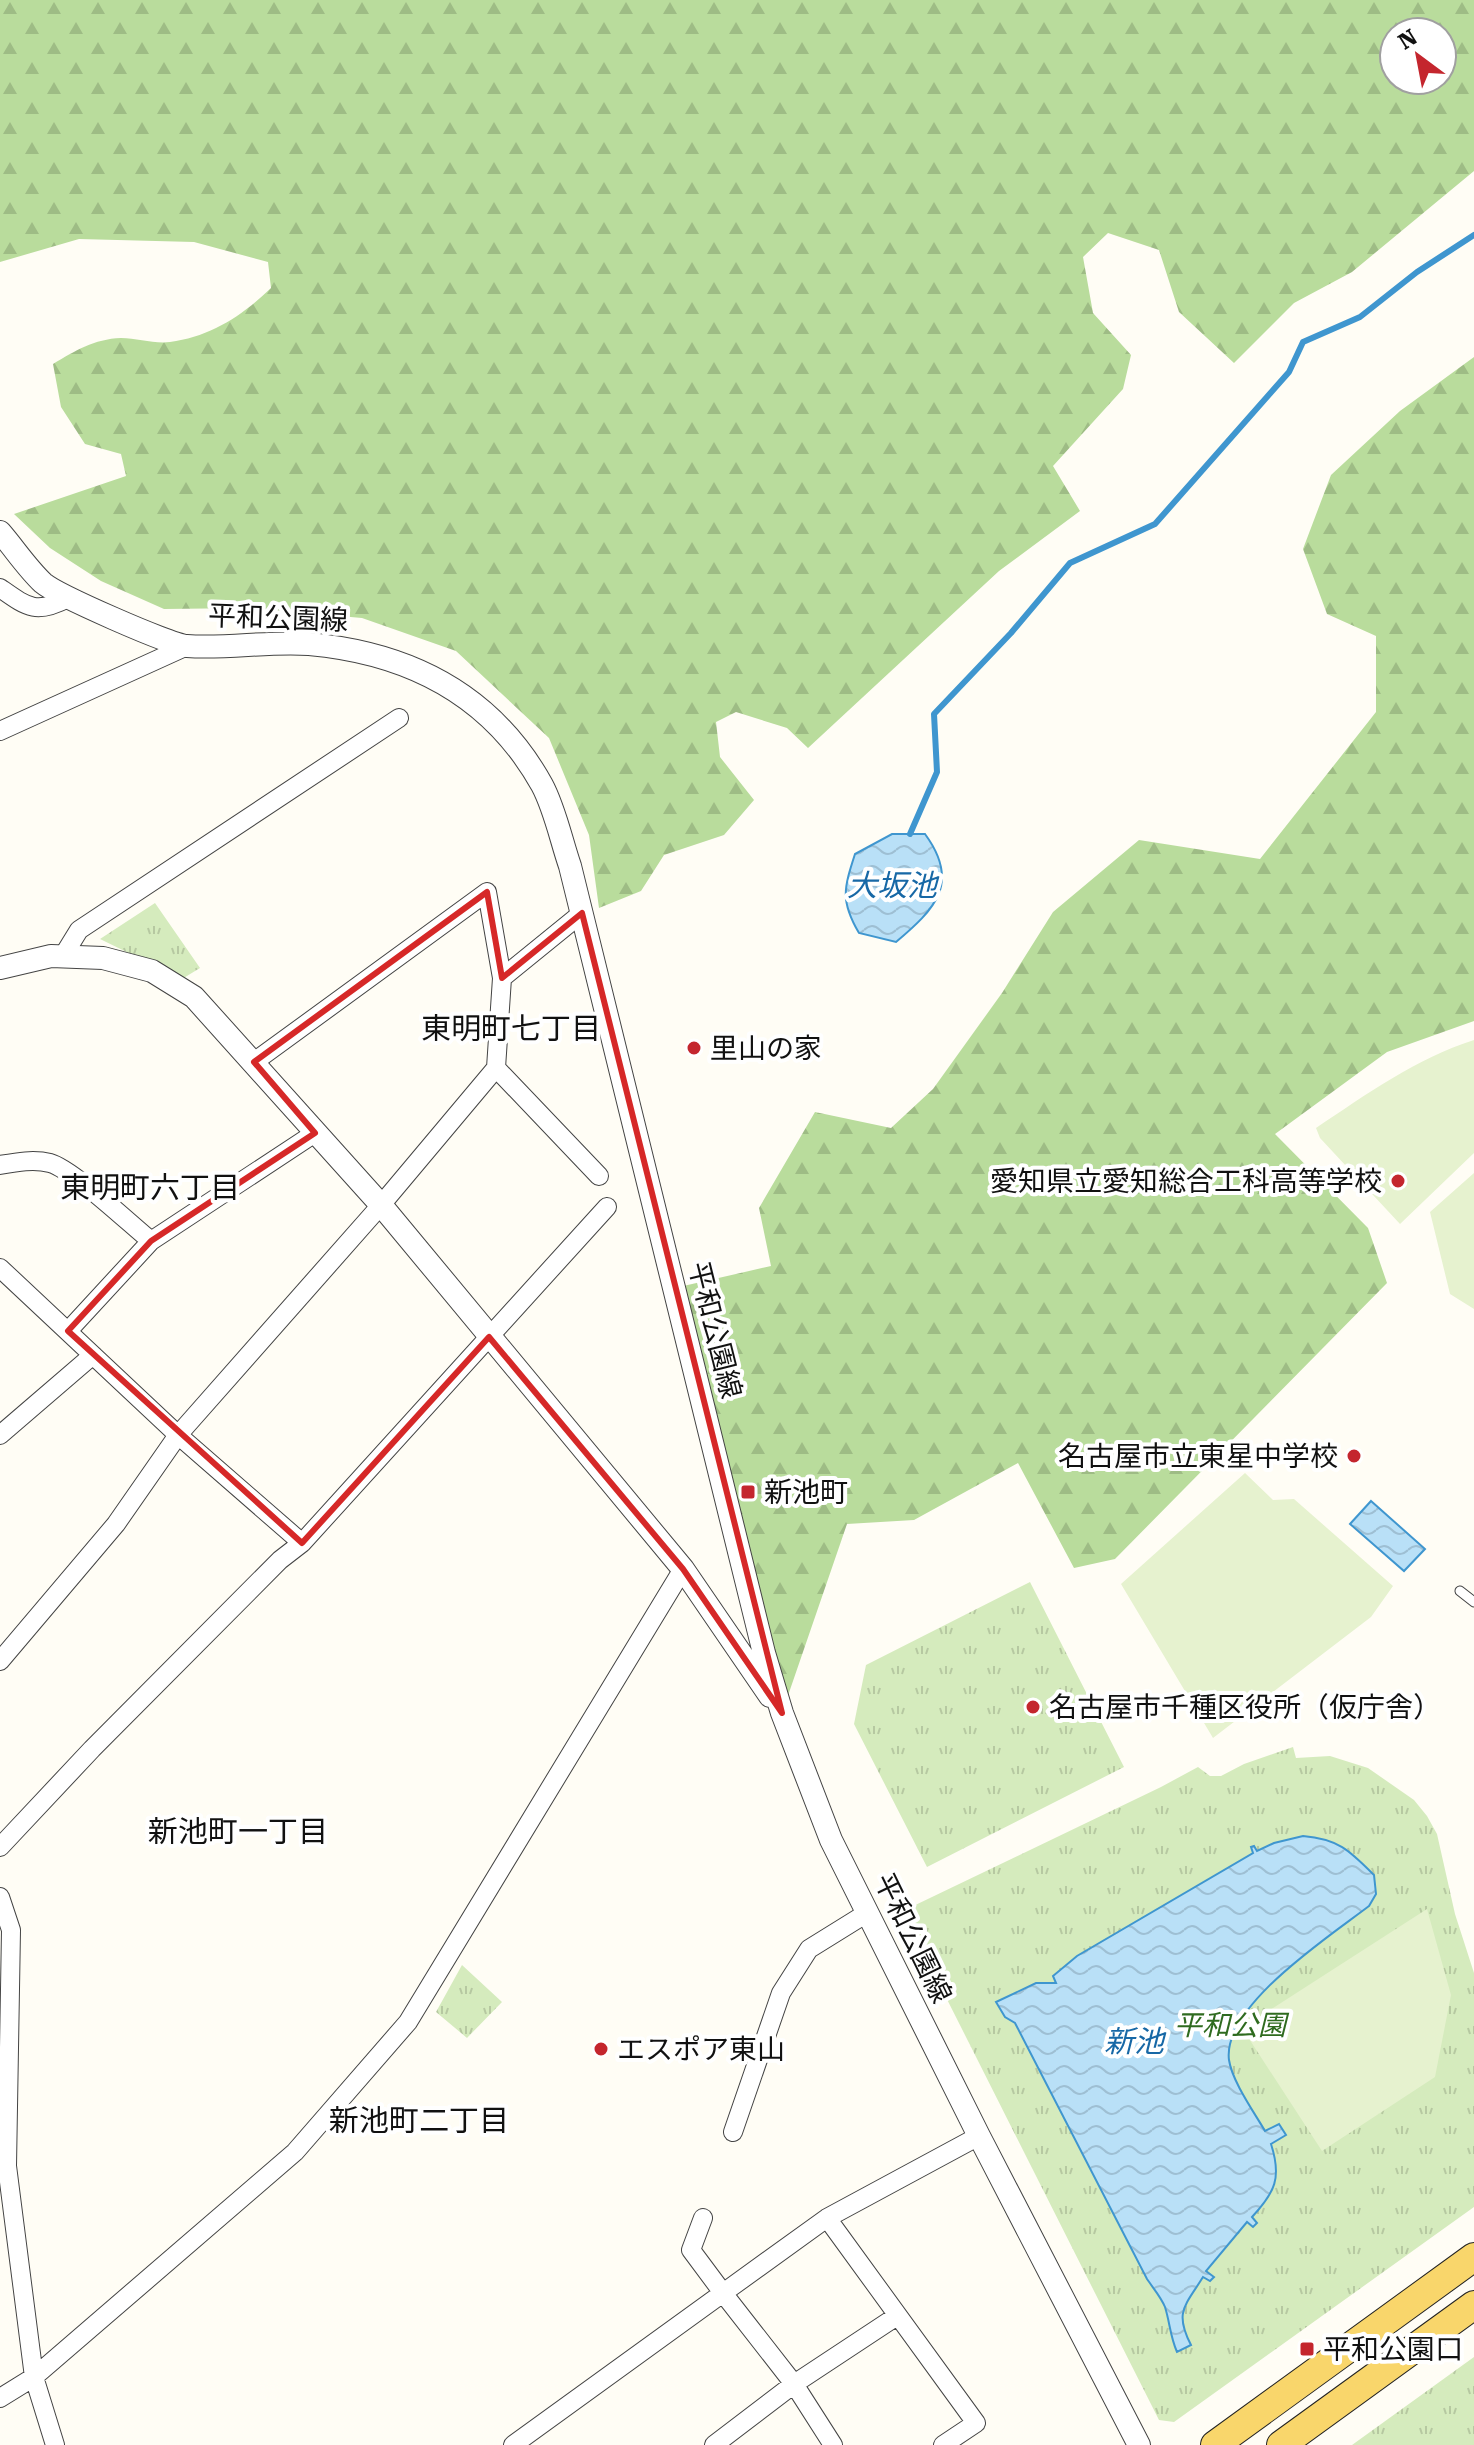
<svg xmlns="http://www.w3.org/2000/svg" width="1474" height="2445" font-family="'Roboto Serif','Noto Sans JP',serif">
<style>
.grass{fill:url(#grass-tufts)}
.forest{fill:url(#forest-firs);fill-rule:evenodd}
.pitch{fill:#e6f2cf}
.water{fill:url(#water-waves);stroke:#3f96cf;stroke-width:2}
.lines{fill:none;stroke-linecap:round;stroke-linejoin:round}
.stream{stroke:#3f96cf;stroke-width:6}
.service-casing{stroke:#444;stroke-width:11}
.minor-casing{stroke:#444;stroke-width:20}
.tertiary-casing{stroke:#444;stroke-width:24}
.primary-casing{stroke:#222;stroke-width:30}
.service{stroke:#fff;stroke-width:9}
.minor{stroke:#fff;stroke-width:18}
.tertiary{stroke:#fff;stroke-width:22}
.primary{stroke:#f9d66b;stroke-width:28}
.marked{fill:none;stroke:#d62828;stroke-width:6;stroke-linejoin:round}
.poi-dot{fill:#c4262e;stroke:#fff;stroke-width:3}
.labels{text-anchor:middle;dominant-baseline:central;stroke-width:8;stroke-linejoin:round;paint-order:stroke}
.street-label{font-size:28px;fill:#111;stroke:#fff}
.poi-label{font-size:28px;fill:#111;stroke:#fff;text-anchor:start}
.park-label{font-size:28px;font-style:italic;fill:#2f6b1f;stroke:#fff}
.water-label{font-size:30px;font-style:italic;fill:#1768a6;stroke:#fff}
.neighbourhood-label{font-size:30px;fill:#111;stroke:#fff}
</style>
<defs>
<pattern id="grass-tufts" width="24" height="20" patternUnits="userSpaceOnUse" patternTransform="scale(2)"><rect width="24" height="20" fill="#d5ebbd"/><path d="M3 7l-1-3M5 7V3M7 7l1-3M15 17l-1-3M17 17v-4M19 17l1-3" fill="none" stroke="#b6c8a1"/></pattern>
<pattern id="forest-firs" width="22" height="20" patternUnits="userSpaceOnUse" patternTransform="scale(2)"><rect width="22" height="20" fill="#b9dc9c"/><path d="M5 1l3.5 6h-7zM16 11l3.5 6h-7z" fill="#9ebc85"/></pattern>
<pattern id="water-waves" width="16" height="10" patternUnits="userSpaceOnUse" patternTransform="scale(2)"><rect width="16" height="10" fill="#b9e0f7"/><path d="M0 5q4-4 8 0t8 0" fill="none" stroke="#9ebfd3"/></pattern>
</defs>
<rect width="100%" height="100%" fill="#fffdf5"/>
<path class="grass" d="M155 903 200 968 182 979 100 939Z
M1030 1582 1124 1767 927 1867 854 1724 866 1665Z
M1293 1747 1296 1758 1330 1756 1368 1768 1414 1800 1427 1816 1437 1834 1455 1914 1474 1973V2207L1174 2422 1159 2420 904 1914 907 1909 1161 1787 1198 1767 1210 1776H1221L1244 1764Z
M462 1965 502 2002 467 2038 436 2012Z
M1474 2357V2445H1352Z"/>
<path class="forest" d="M0 0H1474V171L1352 272 1294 303 1234 363 1179 312 1159 250 1108 233 1083 257 1093 313 1131 355 1123 389 1053 466 1080 511 999 571 808 748 787 728 736 712 716 722 720 757 754 800 724 835 664 855 641 891 599 908 589 835 549 738 456 651 362 618 249 608 164 609 101 581 50 548 14 514 126 476 121 454 85 444 61 407 53 364C75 351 94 339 121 338 137 338 154 344 170 342 210 337 242 316 271 288L268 262 194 242 79 239 0 262ZM1442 32V80H1394V32Z
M1474 357V1021L1387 1052 1275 1134 1368 1228 1387 1283 1115 1559 1074 1568 1018 1463 914 1520 847 1524 782 1713 679 1287 771 1266 759 1208 815 1112 891 1128 933 1089 1002 993 1053 912 1139 840 1260 859 1376 712V636L1327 614 1303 549 1331 475 1400 411Z"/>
<path class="pitch" d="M1474 1040V1153L1400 1224 1320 1138 1316 1128C1367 1094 1415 1059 1474 1040Z
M1474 1173V1309L1450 1294 1430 1212Z
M1245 1473 1273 1500 1294 1499 1393 1586 1371 1617 1213 1738 1121 1584Z
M1427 1909 1451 1995 1435 2077 1322 2151 1242 2028Z"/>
<path class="water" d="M892 834H925C961 883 935 909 896 942L859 933C840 901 844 888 855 854Z
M1371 1501 1425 1549 1404 1571 1350 1524Z
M1303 1836C1339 1839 1350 1851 1374 1875L1376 1894 1369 1906C1330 1936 1222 2006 1229 2060 1232 2081 1254 2112 1265 2131L1279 2124 1286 2135 1271 2144C1282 2178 1275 2192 1252 2217L1257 2223 1253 2227 1247 2222 1206 2271 1214 2277 1210 2281 1203 2277C1185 2306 1174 2312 1191 2345L1177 2352C1170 2336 1170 2323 1165 2307 1161 2297 1153 2288 1147 2279L1015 2023 1005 2017 996 2002 1036 1983H1056L1053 1976 1077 1956 1253 1853 1251 1847 1254 1846 1257 1851 1274 1843Z"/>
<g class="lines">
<path class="stream" d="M910 834 937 772 934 714 1011 633 1070 563 1155 524 1289 372 1303 342 1360 317 1417 272 1474 235"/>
<defs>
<path id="service" d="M1460 1591 1474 1602"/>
<path id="minor" d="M0 588C27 607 36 615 68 598
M0 731 185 647
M63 956 79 930 399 718
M502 978 582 913
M496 1068 599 1176
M0 1165C17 1162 34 1159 50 1163 72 1169 130 1224 151 1241
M0 1268 178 1435 302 1543
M68 1331 151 1241 315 1133
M0 1435 93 1355
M0 1661 116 1524 178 1435 381 1205 496 1068 502 978 487 892 254 1062
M0 1847 92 1749 280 1560 302 1543 607 1207
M0 1897 11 1930 7 2166 34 2377 0 2398
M733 2132 781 1993 809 1949 867 1913
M827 2218 723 2293 794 2384 833 2445
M55 2445 34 2377 295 2152 408 2022 683 1569
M513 2445 723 2293 691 2250 703 2218
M714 2445 794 2384 897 2316
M943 2445 976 2423 827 2218 979 2136"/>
<path id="tertiary" d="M0 532C14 548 27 568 43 583 57 595 170 645 187 646 227 649 268 641 309 644 409 653 492 695 542 785 555 809 561 840 570 866L764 1653 782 1713 831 1840 979 2136 1139 2445
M0 968 51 956 103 958 152 971 194 997 381 1205 683 1569 770 1696"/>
<path id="primary" d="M1215 2445 1474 2257
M1281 2445 1474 2305"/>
</defs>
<use href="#service" class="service-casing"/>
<use href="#minor" class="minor-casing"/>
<use href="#tertiary" class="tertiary-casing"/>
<use href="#primary" class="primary-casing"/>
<use href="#service" class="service"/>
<use href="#minor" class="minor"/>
<use href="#tertiary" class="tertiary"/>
<use href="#primary" class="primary"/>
</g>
<path class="marked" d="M487 892 502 978 582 913 782 1713 683 1569 489 1337 302 1543 68 1331 151 1241 315 1133 254 1062Z"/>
<g class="poi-dot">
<circle cx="694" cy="1048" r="8"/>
<circle cx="1398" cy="1181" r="8"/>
<circle cx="1354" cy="1456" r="8"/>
<rect x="740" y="1484" width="16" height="16" rx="4"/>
<circle cx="1033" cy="1707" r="8"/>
<circle cx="601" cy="2049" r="8"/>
<rect x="1299" y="2341" width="16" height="16" rx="4"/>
</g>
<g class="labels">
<g class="street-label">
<text transform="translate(278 618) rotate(2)">平和公園線</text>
<text transform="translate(715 1330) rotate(76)">平和公園線</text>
<text transform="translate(913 1938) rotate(64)">平和公園線</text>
</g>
<g class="poi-label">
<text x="710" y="1048">里山の家</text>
<text x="1382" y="1181" text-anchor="end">愛知県立愛知総合工科高等学校</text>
<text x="1338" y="1456" text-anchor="end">名古屋市立東星中学校</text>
<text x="764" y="1492">新池町</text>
<text x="1049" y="1707">名古屋市千種区役所（仮庁舎）</text>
<text x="617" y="2049">エスポア東山</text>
<text x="1323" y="2349">平和公園口</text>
</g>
<g class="park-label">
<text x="1230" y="2025">平和公園</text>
</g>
<g class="water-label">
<text x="892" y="885">大坂池</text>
<text x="1134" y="2041">新池</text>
</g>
<g class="neighbourhood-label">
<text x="511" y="1028">東明町七丁目</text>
<text x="150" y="1187">東明町六丁目</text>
<text x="238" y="1831">新池町一丁目</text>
<text x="419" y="2120">新池町二丁目</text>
</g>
</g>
<g transform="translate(1418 56) rotate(328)"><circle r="38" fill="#ffffff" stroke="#a0a0a0" stroke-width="2"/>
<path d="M0-6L14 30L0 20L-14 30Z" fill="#c4262e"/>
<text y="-12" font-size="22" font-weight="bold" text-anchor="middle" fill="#111111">N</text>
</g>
</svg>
